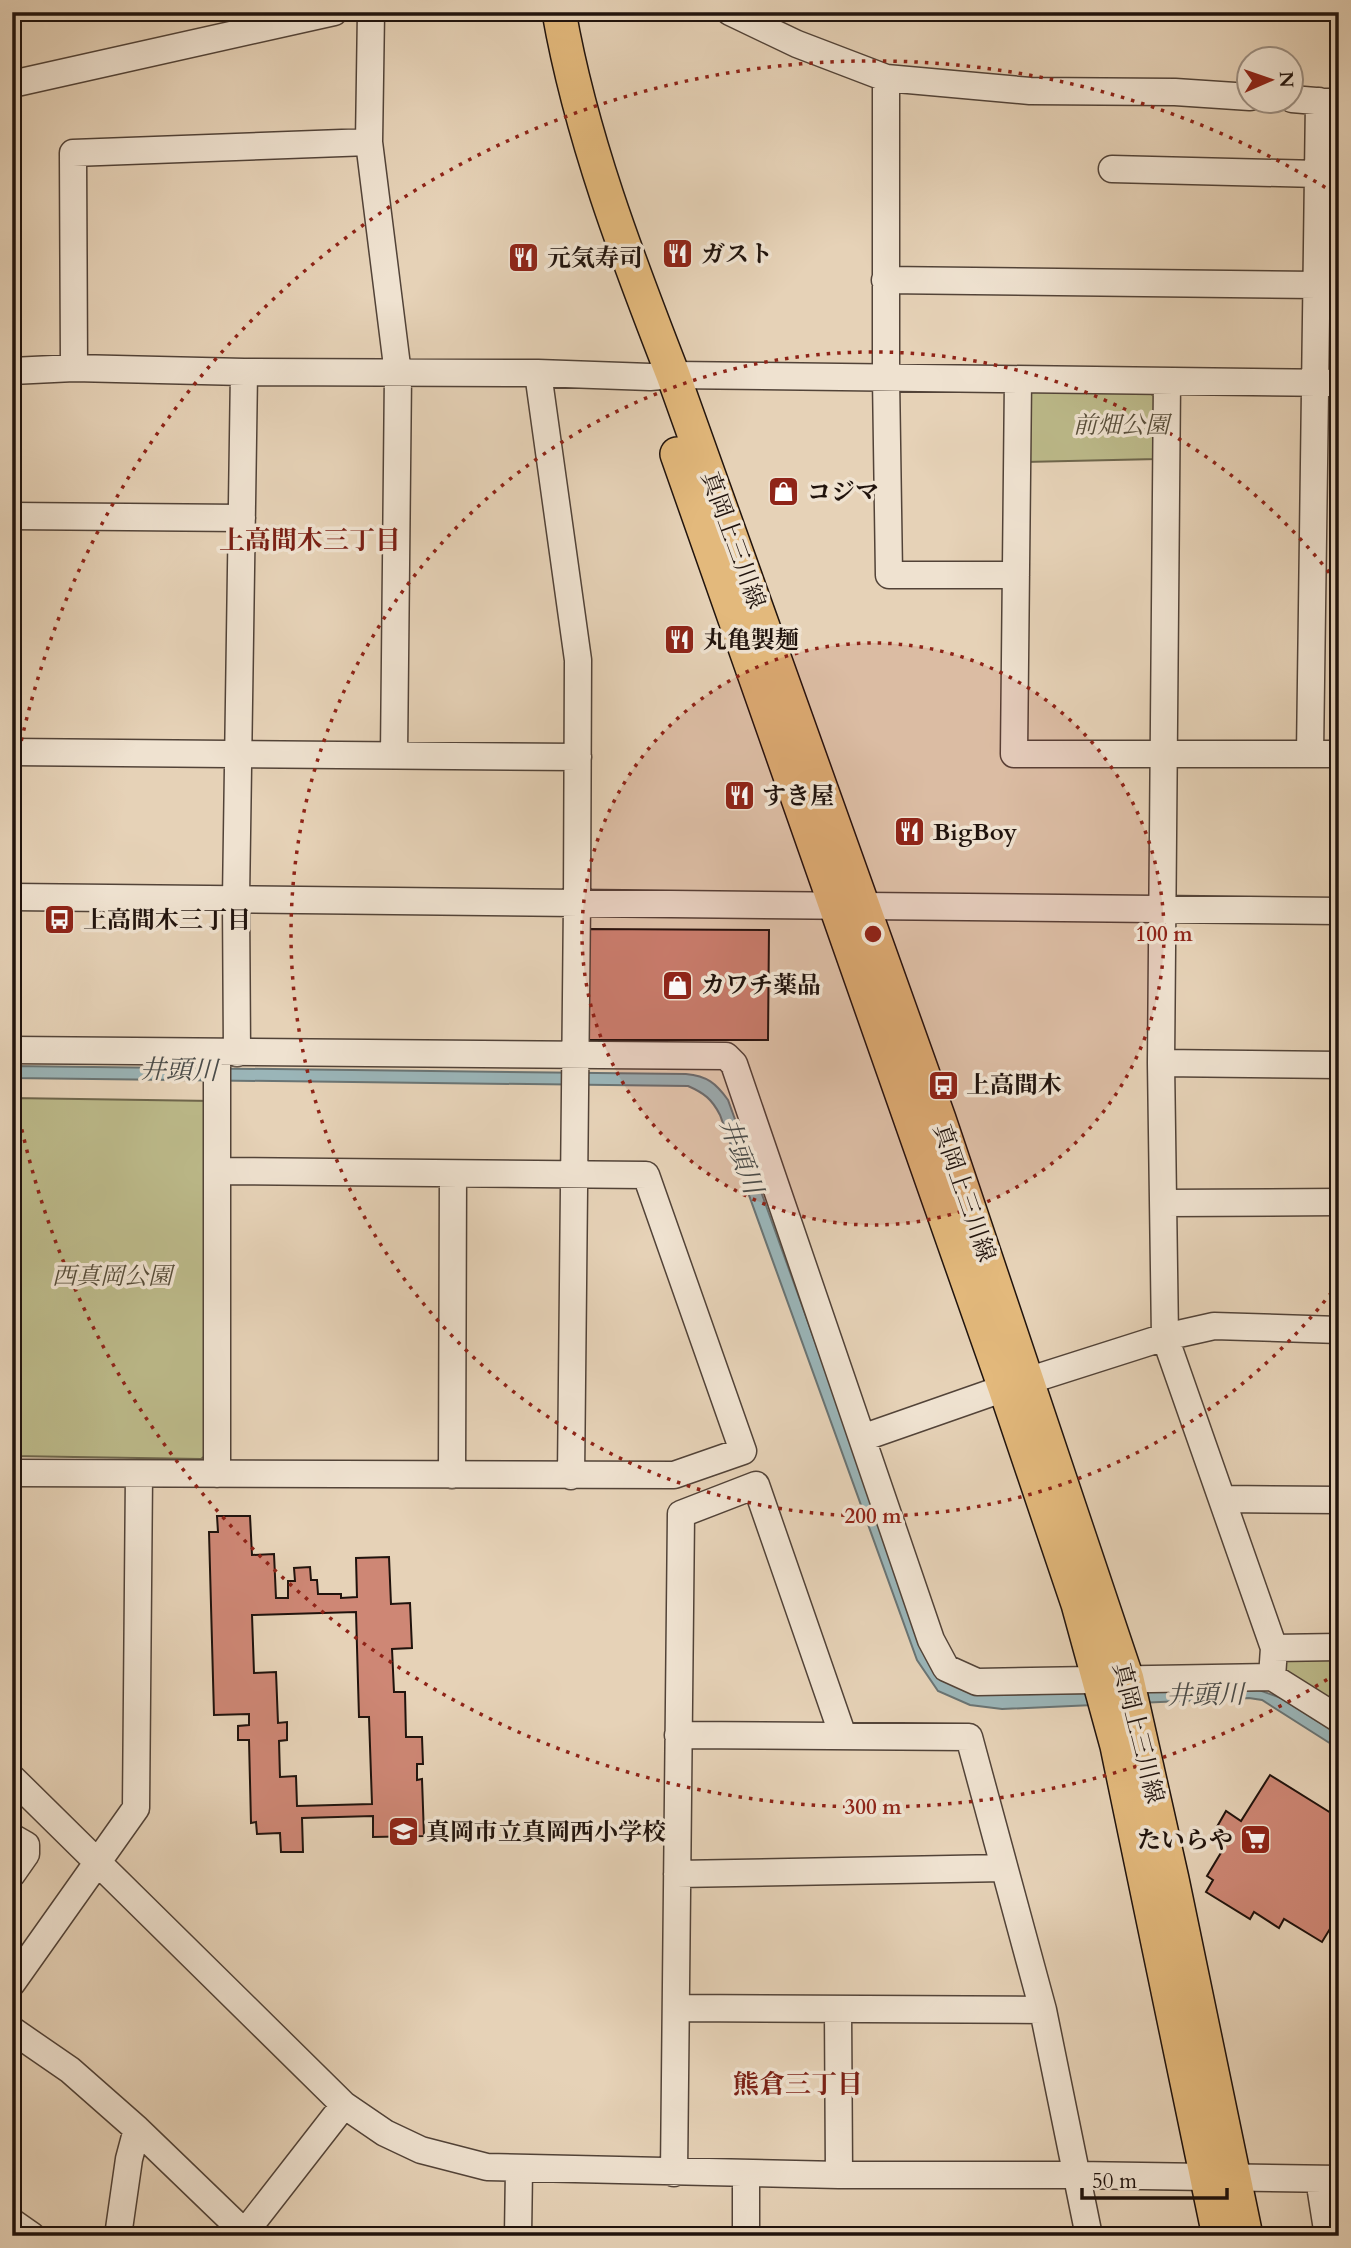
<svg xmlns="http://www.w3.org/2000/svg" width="1351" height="2248" font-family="Cardo,'Noto Serif JP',serif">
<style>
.green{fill:#bcba8a;stroke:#6e664c;stroke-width:2}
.water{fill:#9ab5b8;stroke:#697474;stroke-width:2}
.building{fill:#ce8775;stroke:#20130d;stroke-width:2;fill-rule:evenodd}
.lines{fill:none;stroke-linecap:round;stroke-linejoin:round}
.minor-casing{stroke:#524338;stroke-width:29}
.major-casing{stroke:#20130d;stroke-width:36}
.minor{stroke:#efe2d0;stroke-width:26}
.major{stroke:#e3b97c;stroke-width:33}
.ring{fill:none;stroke:#8f2418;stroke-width:3.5;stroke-dasharray:3.5 7}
.labels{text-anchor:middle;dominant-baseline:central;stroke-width:7;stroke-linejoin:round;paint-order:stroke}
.poi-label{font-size:24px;font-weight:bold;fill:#20130d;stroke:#efe2d0;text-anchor:start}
.park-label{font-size:24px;font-style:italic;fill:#574d39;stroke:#efe2d0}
.street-label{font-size:24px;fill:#20130d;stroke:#efe2d0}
.neighbourhood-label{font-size:26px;font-weight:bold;fill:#7a1f14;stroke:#efe2d0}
.water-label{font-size:26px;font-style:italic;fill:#4b4c49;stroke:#efe2d0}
.centre{fill:#8f2418;stroke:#efe2d0;stroke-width:3.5}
.ring-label{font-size:21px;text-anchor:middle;font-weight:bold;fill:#8f2418;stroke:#efe2d0;stroke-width:7;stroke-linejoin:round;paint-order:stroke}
</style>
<rect width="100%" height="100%" fill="#e6d2b7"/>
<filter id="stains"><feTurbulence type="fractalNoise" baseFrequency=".00286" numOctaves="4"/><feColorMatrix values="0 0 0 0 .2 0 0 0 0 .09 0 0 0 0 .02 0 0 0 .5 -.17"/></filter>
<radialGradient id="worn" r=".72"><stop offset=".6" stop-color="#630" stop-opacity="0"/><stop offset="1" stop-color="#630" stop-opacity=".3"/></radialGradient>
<path class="green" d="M1145 390 1157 398V459L1025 462 1026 398 1033 391Z
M12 1098 213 1101 211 1451 201 1459 12 1456Z
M1296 1655H1339V1710L1291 1679 1281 1664Z"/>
<path class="water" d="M12 1066 686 1074C707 1076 716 1083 728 1100L928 1655 984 1695 1259 1690 1281 1698 1339 1735V1749L1262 1700 1249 1698 1002 1709 970 1705 938 1691 917 1660 720 1115C712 1099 704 1093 688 1086L12 1078Z"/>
<path class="building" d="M589 929 769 930 768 1040H588Z
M217 1516H250L252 1555 274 1554 276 1598H288V1581H295L294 1568 310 1567 311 1580H317L318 1594H341V1598L357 1597 356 1558 389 1557 391 1604 410 1603 412 1648 392 1649 394 1692H405L406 1737H422L423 1764H417V1780L422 1779 424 1836 373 1837V1816L302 1818 303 1852H281L280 1833 257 1834 256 1822 251 1823 249 1740H238V1726L249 1725V1714L214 1715 209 1532H218ZM356 1612 359 1717H369L372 1804 297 1806 296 1776 280 1777 279 1741 287 1740V1722L278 1723 276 1672 254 1673 252 1615Z
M1270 1775 1339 1818V1914L1322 1942 1284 1919 1279 1928 1254 1912 1250 1919 1206 1892 1213 1880 1207 1876 1228 1841 1214 1832 1226 1811 1241 1821Z"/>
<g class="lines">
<defs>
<path id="minor" d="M371 12 369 142 398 374 394 755
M730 12 797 44 886 78 1030 91 1175 92 1250 97
M886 78V378L889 575H1016
M12 84 334 12
M1292 99 1339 103
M1112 169 1318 174
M885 280 1316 285
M74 368 73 153 369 142
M12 371 74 368 244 372 538 373 650 377 673 375 1339 383
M538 373 578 660 577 902 571 1476
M1018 380 1014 754H1339
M1167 381 1161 1063 1165 1337 1274 1648 1272 1677
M12 516 242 518
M12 752 578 757
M1310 754 1319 101
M12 897 1339 911
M12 1050 726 1056 734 1064 931 1640 946 1668 977 1682 1272 1677 1339 1719
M217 1053V1474
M237 1053 236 899 244 372
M1161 1063 1339 1065
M1163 1203 1339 1202
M862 1438 1005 1388 1165 1337 1214 1326 1339 1330
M12 1473 674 1475 743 1451 646 1175 217 1171
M452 1475 453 1174
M1222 1499 1339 1500
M1274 1648 1339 1647
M678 1735 969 1737 1043 2010 1089 2236
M12 1778 344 2105 385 2133 421 2150 487 2167 839 2175H1077L1339 2179
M12 1837 26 1845V1854L12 1874
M677 1874 1004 1868
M12 1983 136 1808 139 1474
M676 2008 1043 2010
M838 2009 839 2175
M12 2030 70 2070 137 2129 248 2236
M674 2173 681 1514 756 1485 843 1736
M746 2174V2236
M1319 2179 1328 2236
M12 2222 32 2236
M118 2236 129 2159 137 2129
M242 2236 344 2105
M518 2236 519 2169"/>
<path id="major" d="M559 12C581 137 627 257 673 375L939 1119 1127 1679 1172 1879 1246 2236
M677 454 1005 1388 1078 1604 1117 1746 1219 2236"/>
</defs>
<use href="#minor" class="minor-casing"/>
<use href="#major" class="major-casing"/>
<use href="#minor" class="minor"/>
<use href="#major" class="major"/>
</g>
<circle cx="873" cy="934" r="291" fill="#8f2418" fill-opacity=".12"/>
<g class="ring">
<circle cx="873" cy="934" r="291"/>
<path d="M1338 1284A582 582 0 1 1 1338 584"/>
<path d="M1336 1674A873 873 0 0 1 13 1086M13 782A873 873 0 0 1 1336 194"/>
</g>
<defs>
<symbol id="restaurant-square" viewBox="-11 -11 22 22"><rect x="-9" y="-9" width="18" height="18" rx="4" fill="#8f2418" stroke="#efe2d0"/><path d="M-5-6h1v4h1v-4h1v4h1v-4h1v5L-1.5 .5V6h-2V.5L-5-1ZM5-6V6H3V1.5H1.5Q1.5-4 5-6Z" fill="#fff"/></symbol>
<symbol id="shop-square" viewBox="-11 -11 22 22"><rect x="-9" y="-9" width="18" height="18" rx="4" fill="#8f2418" stroke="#efe2d0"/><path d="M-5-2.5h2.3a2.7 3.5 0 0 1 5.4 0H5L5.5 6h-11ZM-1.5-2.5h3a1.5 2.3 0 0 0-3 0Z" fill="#fff"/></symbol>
<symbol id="bus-square" viewBox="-11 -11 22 22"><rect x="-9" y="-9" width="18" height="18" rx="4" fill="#8f2418" stroke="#efe2d0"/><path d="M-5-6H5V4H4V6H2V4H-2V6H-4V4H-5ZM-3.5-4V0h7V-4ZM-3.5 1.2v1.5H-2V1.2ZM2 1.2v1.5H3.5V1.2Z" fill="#fff"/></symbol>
<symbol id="school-square" viewBox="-11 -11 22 22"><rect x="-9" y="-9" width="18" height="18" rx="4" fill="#8f2418" stroke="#efe2d0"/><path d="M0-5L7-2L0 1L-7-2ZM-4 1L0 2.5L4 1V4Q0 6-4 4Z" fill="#fff"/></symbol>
<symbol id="supermarket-square" viewBox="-11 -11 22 22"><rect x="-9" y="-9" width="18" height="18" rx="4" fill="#8f2418" stroke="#efe2d0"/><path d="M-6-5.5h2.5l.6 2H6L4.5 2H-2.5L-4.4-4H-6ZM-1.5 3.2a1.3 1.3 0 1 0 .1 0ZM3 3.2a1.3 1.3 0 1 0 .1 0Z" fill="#fff"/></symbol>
</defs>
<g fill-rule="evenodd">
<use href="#restaurant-square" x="660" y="236" width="35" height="35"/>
<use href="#restaurant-square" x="506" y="240" width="35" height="35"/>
<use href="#shop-square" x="766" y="474" width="35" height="35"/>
<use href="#restaurant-square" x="662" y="622" width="35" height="35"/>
<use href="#restaurant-square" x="722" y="778" width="35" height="35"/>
<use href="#restaurant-square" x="892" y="814" width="35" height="35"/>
<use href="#bus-square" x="42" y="902" width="35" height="35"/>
<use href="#shop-square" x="660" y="968" width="35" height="35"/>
<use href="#bus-square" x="926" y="1068" width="35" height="35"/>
<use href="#school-square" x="386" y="1814" width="35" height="35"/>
<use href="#supermarket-square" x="1238" y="1822" width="35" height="35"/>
</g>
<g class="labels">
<g class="poi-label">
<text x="701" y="254">ガスト</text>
<text x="547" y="258">元気寿司</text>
<text x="807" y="492">コジマ</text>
<text x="703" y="640">丸亀製麺</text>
<text x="762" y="796">すき屋</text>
<text x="933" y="832">BigBoy</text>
<text x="83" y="920">上高間木三丁目</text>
<text x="701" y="985">カワチ薬品</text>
<text x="966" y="1085">上高間木</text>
<text x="426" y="1832">真岡市立真岡西小学校</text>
<text x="1233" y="1840" text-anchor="end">たいらや</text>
</g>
<g class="park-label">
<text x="1121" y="425">前畑公園</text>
<text x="112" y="1276">西真岡公園</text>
</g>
<g class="street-label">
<text transform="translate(733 540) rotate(70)">真岡上三川線</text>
<text transform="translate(964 1193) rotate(71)">真岡上三川線</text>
<text transform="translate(1138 1733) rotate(76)">真岡上三川線</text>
</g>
<g class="neighbourhood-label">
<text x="310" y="540">上高間木三丁目</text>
<text x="798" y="2084">熊倉三丁目</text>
</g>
<g class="water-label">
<text transform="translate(179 1070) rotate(1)">井頭川</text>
<text transform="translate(741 1156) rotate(70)">井頭川</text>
<text transform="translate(1205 1695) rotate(-1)">井頭川</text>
</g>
</g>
<circle cx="873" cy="934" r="10" class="centre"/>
<g class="ring-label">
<text x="1164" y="941">100 m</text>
<text x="873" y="1523">200 m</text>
<text x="873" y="1814">300 m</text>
</g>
<rect width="1351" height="2248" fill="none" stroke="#e6d2b7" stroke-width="42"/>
<rect x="14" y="14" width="1323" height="2220" fill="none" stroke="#20130d" stroke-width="3.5"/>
<rect x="21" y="21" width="1309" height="2206" fill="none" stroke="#20130d" stroke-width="2"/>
<g transform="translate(1270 80) rotate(88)"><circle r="33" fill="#efe2d0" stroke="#9c8f82" stroke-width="2"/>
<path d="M0-5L12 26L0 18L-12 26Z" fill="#8f2418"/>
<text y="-10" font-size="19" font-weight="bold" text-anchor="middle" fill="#20130d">N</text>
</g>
<path d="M1082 2188v10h145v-10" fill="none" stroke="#20130d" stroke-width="3.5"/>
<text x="1092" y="2188" font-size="21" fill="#20130d" stroke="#efe2d0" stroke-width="5" paint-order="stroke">50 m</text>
<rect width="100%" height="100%" filter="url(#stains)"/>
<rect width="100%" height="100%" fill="url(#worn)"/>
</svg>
